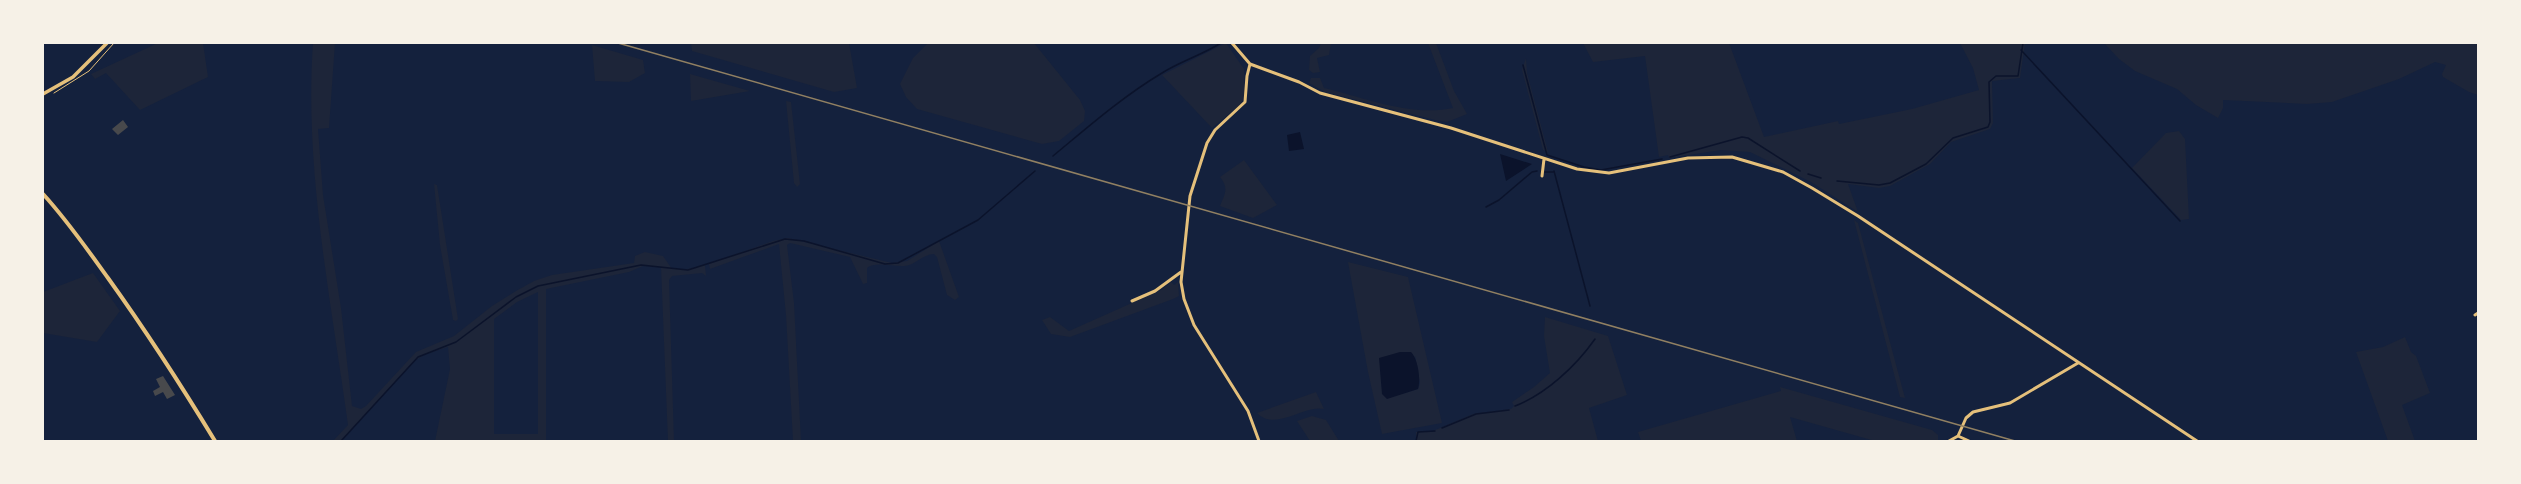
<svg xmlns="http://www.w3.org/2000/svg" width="2521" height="484" font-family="Quicksand,sans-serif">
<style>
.green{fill:#1d2539;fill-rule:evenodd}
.water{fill:#0b132b}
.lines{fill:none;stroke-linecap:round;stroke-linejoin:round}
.stream{stroke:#0b132b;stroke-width:1.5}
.building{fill:#48494c}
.path{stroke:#e5c07b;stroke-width:1}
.minor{stroke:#e5c07b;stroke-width:3}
.tertiary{stroke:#e5c07b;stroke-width:3.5}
.secondary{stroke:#e5c07b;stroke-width:4}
.rail{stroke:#918062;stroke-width:1.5}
</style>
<rect width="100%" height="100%" fill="#14213d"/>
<path class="green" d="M158 43H203L208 77 140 110 106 73 95 79 91 74Z
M313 43H335L329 128 318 129 323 195 341 308 352 406 361 409 366 406 416 352 454 336 492 306 516 291 534 281 552 275 634 263 635 256 645 252 663 256 672 269H687L705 265 706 276 702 273 672 276 669 280 674 441H668L661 267 643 266 629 272 546 289V441H435L450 369 448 347 426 354 414 361 342 441H333L348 425C331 300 304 169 313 43ZM538 292V434H494V319L517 302Z
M691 43H729V45V43H849L857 88 834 92 692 51Z
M928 43H1034L1080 100 1085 111 1084 121 1059 141 1042 144 917 109 906 97 900 84 913 58Z
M1226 43 1244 69 1245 96 1241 104 1212 128 1162 75Z
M1321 43H1331L1329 55 1317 58 1320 72 1313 73 1309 70 1310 56 1319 48Z
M1428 43H1436L1454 91 1467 114 1447 122 1435 120 1325 92 1309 83 1311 78H1320L1324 88C1366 98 1411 117 1453 108Z
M1583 43H1729L1764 137 1838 121 1839 124 1912 109 1979 90 1973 68 1960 43H2025L2020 78 1992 81 1993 123 1990 129 1951 142 1930 164 1890 186 1879 188 1848 184 1858 212 1811 182 1750 152 1721 150 1669 158 1668 155 1659 157 1645 56 1593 62Z
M2104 43H2478V95L2469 92 2443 77 2442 74 2446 65 2435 62 2399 79 2332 102 2307 104 2223 100V108L2218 118 2196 105 2177 89 2135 71 2119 59Z
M592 45 643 60 645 73 629 82 595 81Z
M1526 58 1527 73 1548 152 1543 150 1522 70Z
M690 74 750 91 691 101Z
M786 101 791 102 800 184 797 187 794 183Z
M2179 131 2185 139 2189 219 2181 220 2132 168 2166 133Z
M1244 160 1277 205 1253 218 1220 206C1225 194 1229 188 1220 177Z
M434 184 437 185 458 319 456 321 453 320 440 245Z
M1854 220 1858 223 1905 398 1900 397Z
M788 238 892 263 907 261 939 241 959 297 955 300 947 295 937 257 934 254C923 254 914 266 904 266 894 267 875 261 867 268V283L863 284 850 257 790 243 787 245 794 303 801 441H793L786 315 779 244 710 269 709 264 773 241Z
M1348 262 1408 277 1442 423 1382 434 1368 372ZM1415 356 1420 383 1418 389 1398 395Z
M93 273 120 311 97 342 43 333V292Z
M1171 282 1174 285 1178 282 1179 296 1173 299 1070 337 1051 334 1042 320 1050 317 1069 331 1161 290Z
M1545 317 1608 336 1627 395 1589 408 1598 441H1416V432L1433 431 1473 414 1511 409 1514 406 1512 402 1534 387 1550 373 1544 336Z
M2405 337 2411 352 2416 356 2430 393 2402 405 2415 441H2388L2356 352 2383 347Z
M1780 387 1932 430 1938 435V441H1875L1790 417 1797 441H1641L1638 432 1781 391Z
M1316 392 1324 409C1305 404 1275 432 1257 413Z
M1312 416 1326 420 1339 441H1310L1297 421Z"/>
<path class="water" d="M1300 132 1304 149 1289 151 1287 135Z
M1500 154 1532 164 1506 181Z
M1400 352H1411C1418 359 1421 379 1418 389L1387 399 1382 394 1379 358Z"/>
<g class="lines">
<path class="stream" d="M2021 50 2180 221
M1523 65 1547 155 1584 167 1601 170 1662 159
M1053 156C1088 127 1122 97 1162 73 1181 61 1202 55 1221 43
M1670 157 1742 137 1748 138 1800 171
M1554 171 1590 306
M1545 172H1553
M1808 174 1821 178
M1837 181 1879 185 1890 183 1926 164 1953 138 1988 127 1990 122 1989 82 1996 76H2018L2023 43
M1486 207 1499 200 1532 172 1537 171
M2478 233V236
M1515 406C1546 394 1576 366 1595 339
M1442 428 1476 414 1509 410
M341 441 418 357 456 342 516 297 538 286 641 265 688 270 785 239 804 241 885 264 898 263 978 220 1035 171
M1416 441 1418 432 1435 431"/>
</g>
<path class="building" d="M123 120 128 127 118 135 112 129Z
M163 376 175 395 167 399 163 392 155 396 153 391 160 387 156 379Z"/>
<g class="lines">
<path class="path" d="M54 93 89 71 114 43"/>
<path class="minor" d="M1232 43 1250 64 1299 82 1320 93 1451 128 1577 169 1609 173 1688 158 1732 157 1783 172 1812 188 1858 216 2197 441
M1250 64 1247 76 1245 102 1215 130 1207 143 1190 196 1181 282 1184 299 1194 325 1248 411 1259 441
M1542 176 1544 159
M1132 301 1155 291 1181 272
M2475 315 2478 313
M1949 441 1958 436
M1969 441 1958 436 1966 418 1973 412 2010 403 2078 363"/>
<path class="tertiary" d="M43 94 73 77 107 43"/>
<path class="secondary" d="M43 194C67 220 87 249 108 278 146 331 181 385 215 441"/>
<path class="rail" d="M618 43 2015 441"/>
</g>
<rect width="2521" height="484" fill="none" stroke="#f6f1e7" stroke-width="88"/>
</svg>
